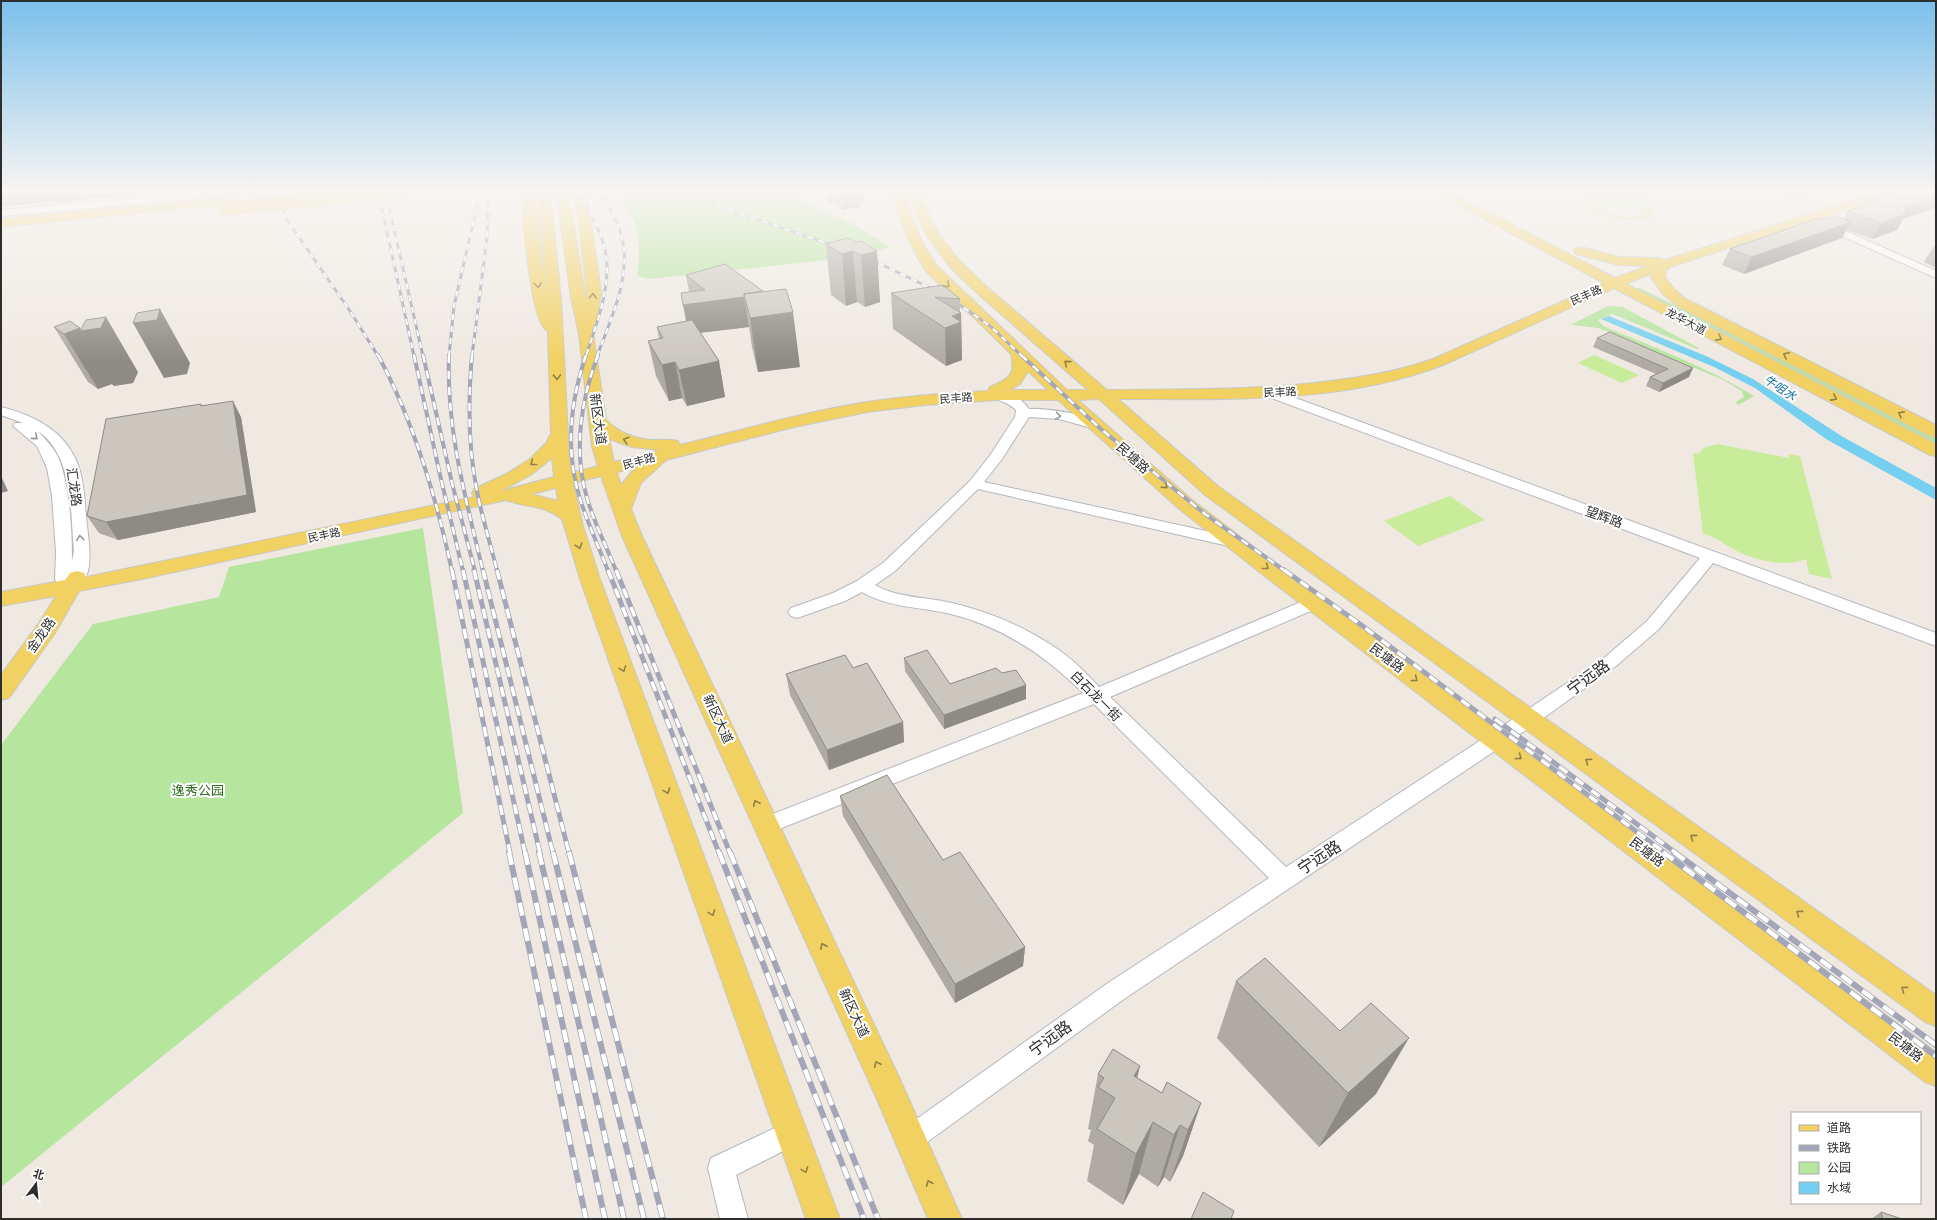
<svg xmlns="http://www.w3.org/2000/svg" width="1937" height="1220" font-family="'Archivo Narrow','Noto Sans SC',sans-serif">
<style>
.green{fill:#b6e59e}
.pitch{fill:#c9ec9a;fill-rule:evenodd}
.water{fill:#75cff0}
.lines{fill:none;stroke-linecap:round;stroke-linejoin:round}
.major-tunnel{stroke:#c8c4bd;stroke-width:14;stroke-dasharray:14 6;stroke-linecap:butt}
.minor-casing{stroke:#b4b7c1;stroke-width:2}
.major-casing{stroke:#c9c9c9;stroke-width:2}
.minor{fill:#fff;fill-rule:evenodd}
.major{fill:#f2d163;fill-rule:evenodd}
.rail-far3-casing{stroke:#a3a6b8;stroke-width:3}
.rail-far2-casing{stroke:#a3a6b8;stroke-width:4}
.rail-far1-casing{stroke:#a3a6b8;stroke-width:5}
.rail-casing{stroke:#a3a6b8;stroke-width:6}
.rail-far3{stroke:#fff;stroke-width:2;stroke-dasharray:6;stroke-linecap:butt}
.rail-far2{stroke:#fff;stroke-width:2.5;stroke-dasharray:8;stroke-linecap:butt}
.rail-far1{stroke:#fff;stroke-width:3.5;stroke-dasharray:10;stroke-linecap:butt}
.rail{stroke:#fff;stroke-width:4.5;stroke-dasharray:13;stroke-linecap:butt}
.major-bridge-casing{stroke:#c9c9c9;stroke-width:15;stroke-linecap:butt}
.major-bridge{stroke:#f2d163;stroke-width:14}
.wall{fill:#afaba4}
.shaded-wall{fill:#8e8b86}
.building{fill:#cbc7bf;stroke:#8e8b86}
.oneway{stroke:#908048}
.oneway2{stroke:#969696}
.labels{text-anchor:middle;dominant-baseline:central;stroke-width:4;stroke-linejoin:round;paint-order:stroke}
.far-street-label{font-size:11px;fill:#2e2e2e;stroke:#fff}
.far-water-label{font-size:12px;font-style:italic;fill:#0d6fa3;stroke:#fff}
.street-label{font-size:13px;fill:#2e2e2e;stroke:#fff}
.park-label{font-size:13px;fill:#2c6e1b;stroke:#fff}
.near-street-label{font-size:16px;fill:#2e2e2e;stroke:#fff}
</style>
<rect width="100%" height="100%" fill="#efe9e1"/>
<path class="green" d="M618 190H781L853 224 890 247 855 257 649 279 637 276C642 237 638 224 618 190Z
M1640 288 1780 358 1936 438V445L1636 289Z
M1608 306 1623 307 1700 349H1697L1613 314 1598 320 1603 326C1654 347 1706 367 1754 396L1738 405 1736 402 1744 397 1742 391 1724 380 1598 328 1572 325V324Z
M423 528 463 813 1 1187V745L93 624 219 597 229 567Z"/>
<path class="pitch" d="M1581 190H1642L1654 214C1645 227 1599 218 1590 207 1586 203 1584 196 1581 190ZM1599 207 1643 210 1644 212C1634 222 1607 215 1599 207Z
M1594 355 1639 375 1622 383 1578 363Z
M1717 444 1789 458V454L1800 456 1832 579 1809 574 1806 559C1783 569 1749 559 1728 546 1719 541 1714 536 1703 534L1693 453 1698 454 1704 448Z
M1450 496 1485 520 1418 546 1384 521Z"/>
<path class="water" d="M1609 316 1706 356 1753 379 1843 437 1936 488V500L1826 439 1755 388 1714 367 1601 319Z"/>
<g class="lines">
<path class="major-tunnel" d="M542 190 545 200
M562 190 563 197"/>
<defs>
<path id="minor" d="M182 190H212L196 197 180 200 1 216V210L161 196Z
M1823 221 1936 271V278L1819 226 1818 224Z
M1271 389 1936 633V646L1713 563 1659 629 1616 666 1535 724 1124 999 919 1148 910 1152 901 1148 897 1139 901 1130 1108 983 1269 878 1094 704 774 831 767 834 760 831 757 825 760 819 1083 693C1046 656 1003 627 951 614 922 607 889 608 862 592L845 601 797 618 791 616 788 612 791 608 833 593 857 581 883 563 970 481 991 454 1015 417 1016 410C1009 402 994 400 990 395L992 392C1006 389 1021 398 1029 409 1043 408 1094 414 1102 425L1100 428 1095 429 1059 419 1029 417 1002 459 984 482 1233 537 1239 539 1241 542 1239 545 1233 547 978 489 895 571 875 585C897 598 927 597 952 603 995 613 1039 633 1073 661 1082 669 1091 678 1099 687L1308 599 1314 597 1320 599 1322 603 1320 607 1110 697 1286 867 1521 714 1604 658 1647 621 1700 558 1266 396 1264 393 1266 390Z
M1 407C37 416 69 433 80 471 85 489 85 509 87 526 89 543 93 566 84 581L78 582 71 579 69 583 63 584 57 583 55 579 56 552 52 496 47 468 37 446 13 426 15 423H23L1 415ZM38 431C74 456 70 512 74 551L72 561C72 532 70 482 57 455 52 446 45 439 38 431Z
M792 1120 801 1124 805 1133 801 1142 736 1175 748 1219H720L708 1168 711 1158Z"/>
<path id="major" d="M522 190H534L547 301 539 200 545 196 551 200 561 300 569 454 572 473 598 466 592 447 579 334 571 297 557 197 563 193 569 197 586 300 587 293 578 215 572 190H584L590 215 601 293 596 324 592 328 606 420C620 433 634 439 652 440 661 440 670 439 678 441L680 445C742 430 804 412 867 402 907 396 948 393 988 391L990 387C1009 379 1016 375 1011 354L926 271C909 246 900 219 891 190H903L921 240 936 265 1067 390H1088L977 293 950 267 927 236 920 223 908 190H920L932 223 939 235 960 261 987 287 1107 390C1184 389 1261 391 1338 380 1370 376 1402 370 1433 359L1604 283 1430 190H1446L1615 278 1648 266 1619 265 1576 254 1574 251 1576 248 1581 247 1619 257 1659 258 1665 260 1885 190H1904L1902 192 1670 267 1666 271 1665 277 1674 289 1686 299 1936 425V437L1930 436 1679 307 1664 295 1651 277 1652 273 1626 284 1936 444V456L1930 455 1614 288 1443 365C1342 404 1225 399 1118 399L1219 487 1936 995V1026L1925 1022 1205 495 1099 399 1078 400 1192 500 1289 574 1936 1052V1086L1925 1082 1275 584 1178 508 1058 400H997L925 405 867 412 794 427 666 460 641 483 631 509 642 536 898 1075 962 1219H928L876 1097 622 536 601 476 573 483 583 526 600 579 840 1219H806L580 579 562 519C542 504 527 508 506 500L142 579 79 591 55 633 9 698 1 700V675L39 623 56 596 1 606V592L65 580 70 573 77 571 84 573 86 577 474 497 472 493 474 489 508 473 530 459 546 443 551 434 548 331C530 326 522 210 522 190ZM1028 371 1048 390H1010L1020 384ZM609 439 632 447 660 450 614 462ZM552 458 554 477 501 491 532 474ZM635 468 621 485 617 472ZM556 488 558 501 531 494Z
M231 196 235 197 237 200 235 203 1 227V219Z"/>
</defs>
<use href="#minor" class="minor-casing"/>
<use href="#major" class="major-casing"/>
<use href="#minor" class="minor"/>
<use href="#major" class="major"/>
<defs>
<path id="rail-far3" d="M277 190 285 217 350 311 378 356
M378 190 414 356
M385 190 423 356
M577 190C587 208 598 225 604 245 614 281 597 322 586 356
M671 190 838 247
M868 258 947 296 990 326 1022 356
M449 356 454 306 478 202V190
M472 356 487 237 489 190
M597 356C612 316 635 270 619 228 614 214 606 202 598 190"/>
<path id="rail-far2" d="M378 355C414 422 436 496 452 571
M414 355 440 475 463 571
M423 355 452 483 475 571
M449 355C446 428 466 500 483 571
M472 355C468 400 468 447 477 491 482 518 491 545 497 571
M586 355C570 402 565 451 580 499 588 524 599 547 608 571
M598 355C581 399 573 451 587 498 594 523 607 547 616 571
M1021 355 1102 430 1205 514 1285 571"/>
<path id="rail-far1" d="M452 570 510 853
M463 570 525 853
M474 570 540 853
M483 570 553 853
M497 570 569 853
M608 570 719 853
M616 570 730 853
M1284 570 1364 627 1665 853
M1495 719 1676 853"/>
<path id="rail" d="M509 852 586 1219
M525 852 605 1219
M539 852 624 1219
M553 852 644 1219
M569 852 663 1219
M719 852 864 1219
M730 852 878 1219
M1663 852 1936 1056
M1674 852 1936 1045"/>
</defs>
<use href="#rail-far3" class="rail-far3-casing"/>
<use href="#rail-far2" class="rail-far2-casing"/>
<use href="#rail-far1" class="rail-far1-casing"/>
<use href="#rail" class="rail-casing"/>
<use href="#rail-far3" class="rail-far3"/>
<use href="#rail-far2" class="rail-far2"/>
<use href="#rail-far1" class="rail-far1"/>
<use href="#rail" class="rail"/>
<defs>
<path id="major-bridge" d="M226 208 404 190"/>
</defs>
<use href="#major-bridge" class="major-bridge-casing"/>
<use href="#major-bridge" class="major-bridge"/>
</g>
<path class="wall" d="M826 190H864V201L859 202 860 207 842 210 837 204 827 203Z
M1775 190H1820L1793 198 1774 192Z
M1900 190 1903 219 1897 230 1872 239 1847 230 1842 238 1744 274 1722 265 1730 249 1823 220 1844 219 1848 211 1867 205 1869 201Z
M856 242 877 251 880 302 865 307 857 302 846 306 831 295 826 244Z
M1936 245V268L1924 262 1934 246Z
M725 264 800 367 758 372 752 347 749 327 700 333 719 361 725 397 687 406 682 398 669 401 656 376 648 341 659 339 657 327 686 321 681 293 689 292 686 275Z
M891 293 960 299V312L961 313 962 360 946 366 893 329Z
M54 327 138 372 133 383 114 386 112 384 98 389 88 382Z
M1597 338 1689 377 1659 392 1646 386 1650 377 1656 374 1593 347Z
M202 405 241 417 256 512 118 540 99 533 87 516Z
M904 658 950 684 1002 673 1026 685V699L944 729 905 671Z
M853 668 903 722 904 742 829 770 790 695 786 674Z
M840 796 943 860 1025 947 1023 966 955 1003 843 816Z
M1236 981 1376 1094 1319 1147 1217 1038Z
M1098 1074 1137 1078 1162 1093 1201 1103 1183 1156 1170 1182 1164 1177 1158 1187 1139 1174 1123 1205 1087 1181 1094 1145 1088 1141 1091 1130 1088 1129Z
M1881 1212 1902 1219H1871Z"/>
<path class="shaded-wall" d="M52 190H173L160 193 101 199 100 197 58 203 57 201 1 207V196Z
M222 190H257L224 195Z
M841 190H864V201L859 202 860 207 842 210Z
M1797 190H1820L1793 198Z
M1936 195V208L1903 219 1897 230 1872 239 1881 223 1904 206Z
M1851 222 1842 238 1744 274 1752 257Z
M853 251 857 302 846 306 842 254Z
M877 251 880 302 865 307 861 255Z
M744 297 749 327 689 334 683 305Z
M160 309 190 363 187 374 164 378 133 323Z
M793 312 800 367 758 372 750 318Z
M961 313 962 360 946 366 945 328 952 316Z
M106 317 138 372 133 383 114 386 112 384 98 389 64 334 80 328 82 331Z
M719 361 725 397 687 406 679 370Z
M675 362 682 398 669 401 662 365Z
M1693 368 1689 377 1659 392 1663 383Z
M233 401 241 417 256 512 118 540 106 522Z
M1 476 8 491 1 493Z
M1026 685V699L944 729V715Z
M903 722 904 742 829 770 827 750Z
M1025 947 1023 966 955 1003V984Z
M1409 1038 1376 1094 1319 1147 1348 1093Z
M1140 1066 1127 1120 1134 1076Z
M1201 1103 1183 1156 1170 1182 1188 1130Z
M1153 1122 1139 1174 1123 1205 1136 1154Z
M1180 1125 1164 1177 1158 1187 1174 1135Z"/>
<path class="building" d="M1 190H65L52 192V190L1 196Z
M1900 190 1906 192 1912 190H1936V195L1904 206 1906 214 1881 223 1848 211 1874 202 1869 201Z
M1835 216 1851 222 1752 257 1730 249 1818 218 1823 220Z
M848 238 856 242 861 241 877 251 861 255 853 251 842 254 826 244Z
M725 264 763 291 744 294V297L683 305 681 293 705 290 686 275Z
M943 285 960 299 935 297 961 313 952 316 961 322 945 328 891 293Z
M786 289 793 312 750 318 744 294Z
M160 309 157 320 133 323 137 313Z
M106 317 101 328 80 331 86 320Z
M692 320 719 361 679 370 675 362 662 365 648 341 663 338 657 327Z
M70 321 80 328 64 334 54 327Z
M1610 332 1693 368 1663 383 1650 377 1668 369 1597 338Z
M233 401 247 495 106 522 87 516 106 419 201 404V406Z
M927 650 950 684 996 668 1002 673 1016 670 1026 685 944 715 904 658Z
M845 655 853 668 867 663 903 722 827 750 786 674Z
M887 775 943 860 960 852 1025 947 955 984 840 796Z
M1265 958 1340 1031 1371 1003 1409 1038 1348 1093 1236 981Z
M1113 1049 1140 1066 1134 1076 1162 1093 1167 1082 1201 1103 1188 1130 1180 1125 1174 1135 1153 1122 1136 1154 1097 1129 1115 1098 1098 1087 1104 1078 1098 1074Z
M1203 1192 1234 1211 1231 1219H1191Z
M1881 1212 1902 1219H1883Z"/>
<defs><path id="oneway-chevron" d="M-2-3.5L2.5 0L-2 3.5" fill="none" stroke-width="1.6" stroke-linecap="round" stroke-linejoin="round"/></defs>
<g class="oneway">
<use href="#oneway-chevron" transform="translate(538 285) rotate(83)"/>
<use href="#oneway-chevron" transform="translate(947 285) rotate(44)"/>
<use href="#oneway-chevron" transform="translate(593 296) rotate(-87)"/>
<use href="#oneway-chevron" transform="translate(1719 338) rotate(28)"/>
<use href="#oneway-chevron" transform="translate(1786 355) rotate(-153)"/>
<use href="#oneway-chevron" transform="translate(1067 363) rotate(-139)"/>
<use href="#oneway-chevron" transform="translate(557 377) rotate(88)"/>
<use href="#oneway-chevron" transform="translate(1834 398) rotate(28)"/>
<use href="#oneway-chevron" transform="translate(1901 414) rotate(-152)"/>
<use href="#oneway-chevron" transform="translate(626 440) rotate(-163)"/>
<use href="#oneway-chevron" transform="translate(533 463) rotate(142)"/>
<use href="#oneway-chevron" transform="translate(1165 486) rotate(42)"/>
<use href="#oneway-chevron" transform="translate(579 546) rotate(73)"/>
<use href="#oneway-chevron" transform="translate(1266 567) rotate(38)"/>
<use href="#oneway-chevron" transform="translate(623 669) rotate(70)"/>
<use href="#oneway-chevron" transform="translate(1415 679) rotate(37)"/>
<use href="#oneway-chevron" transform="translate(1519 757) rotate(37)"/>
<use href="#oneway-chevron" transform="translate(1588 761) rotate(-144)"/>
<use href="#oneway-chevron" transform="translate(667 791) rotate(70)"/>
<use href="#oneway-chevron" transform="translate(756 803) rotate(-115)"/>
<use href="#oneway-chevron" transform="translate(1693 837) rotate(-144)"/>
<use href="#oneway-chevron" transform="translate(712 913) rotate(70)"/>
<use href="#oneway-chevron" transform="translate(1799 913) rotate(-144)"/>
<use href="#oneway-chevron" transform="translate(823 946) rotate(-115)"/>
<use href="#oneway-chevron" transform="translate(1904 989) rotate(-144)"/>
<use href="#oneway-chevron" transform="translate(877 1064) rotate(-115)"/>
<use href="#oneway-chevron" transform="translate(805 1170) rotate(70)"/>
<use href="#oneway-chevron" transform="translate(929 1183) rotate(-113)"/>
</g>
<g class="oneway2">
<use href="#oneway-chevron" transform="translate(1058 416) rotate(8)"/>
<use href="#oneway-chevron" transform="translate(35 437) rotate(40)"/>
<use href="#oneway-chevron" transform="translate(80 538) rotate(-96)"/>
</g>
<linearGradient id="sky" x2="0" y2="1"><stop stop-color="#7abfeb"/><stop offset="0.53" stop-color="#f8f5f2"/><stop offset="1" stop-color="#f8f5f2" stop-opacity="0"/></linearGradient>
<rect width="1937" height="361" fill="url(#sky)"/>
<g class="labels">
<g class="far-street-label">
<text transform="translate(1586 295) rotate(-24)">民丰路</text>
<text transform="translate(1686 321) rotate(28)">龙华大道</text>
<text transform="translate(1280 392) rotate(-3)">民丰路</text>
<text transform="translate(956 398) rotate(-4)">民丰路</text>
<text transform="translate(639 461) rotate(-15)">民丰路</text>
<text transform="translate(324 535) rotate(-12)">民丰路</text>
</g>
<g class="far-water-label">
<text transform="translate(1780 388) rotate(33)">牛咀水</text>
</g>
<g class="street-label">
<text transform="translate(598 419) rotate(82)">新区大道</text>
<text transform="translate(1133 458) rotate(42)">民塘路</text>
<text transform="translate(74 487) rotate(82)">汇龙路</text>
<text transform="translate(1604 517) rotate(20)">望辉路</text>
<text transform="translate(41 635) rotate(-55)">金龙路</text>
<text transform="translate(1387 658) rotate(37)">民塘路</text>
<text transform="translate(1096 696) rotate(45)">白石龙一街</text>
<text transform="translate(718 719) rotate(65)">新区大道</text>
<text transform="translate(1647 852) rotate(37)">民塘路</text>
<text transform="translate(854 1013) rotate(65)">新区大道</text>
<text transform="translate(1906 1047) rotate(38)">民塘路</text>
</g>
<g class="park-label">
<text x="198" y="790">逸秀公园</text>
</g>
<g class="near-street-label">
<text transform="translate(1588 677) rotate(-36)">宁远路</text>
<text transform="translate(1319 857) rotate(-33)">宁远路</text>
<text transform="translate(1050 1038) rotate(-36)">宁远路</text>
</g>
</g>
<rect width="1937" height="1220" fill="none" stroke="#2e2e2e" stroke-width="4"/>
<rect x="1791" y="1112" width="130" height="92" fill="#ffffff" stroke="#ababab"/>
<rect x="1799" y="1125" width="20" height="6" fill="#f2d163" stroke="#ababab"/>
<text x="1827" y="1132" font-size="12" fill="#2e2e2e">道路</text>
<rect x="1799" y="1145" width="20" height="6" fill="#a3a6b8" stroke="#ababab"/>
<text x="1827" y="1152" font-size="12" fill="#2e2e2e">铁路</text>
<rect x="1799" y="1162" width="20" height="12" fill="#b6e59e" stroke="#ababab"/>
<text x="1827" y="1172" font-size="12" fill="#2e2e2e">公园</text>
<rect x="1799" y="1182" width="20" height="12" fill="#75cff0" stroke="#ababab"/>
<text x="1827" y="1192" font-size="12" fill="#2e2e2e">水域</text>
<g transform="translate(36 1184) rotate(16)" stroke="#ffffff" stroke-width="3" paint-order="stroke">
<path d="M0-3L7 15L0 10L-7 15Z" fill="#2e2e2e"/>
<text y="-6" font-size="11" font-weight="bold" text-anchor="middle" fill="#2e2e2e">北</text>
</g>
</svg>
